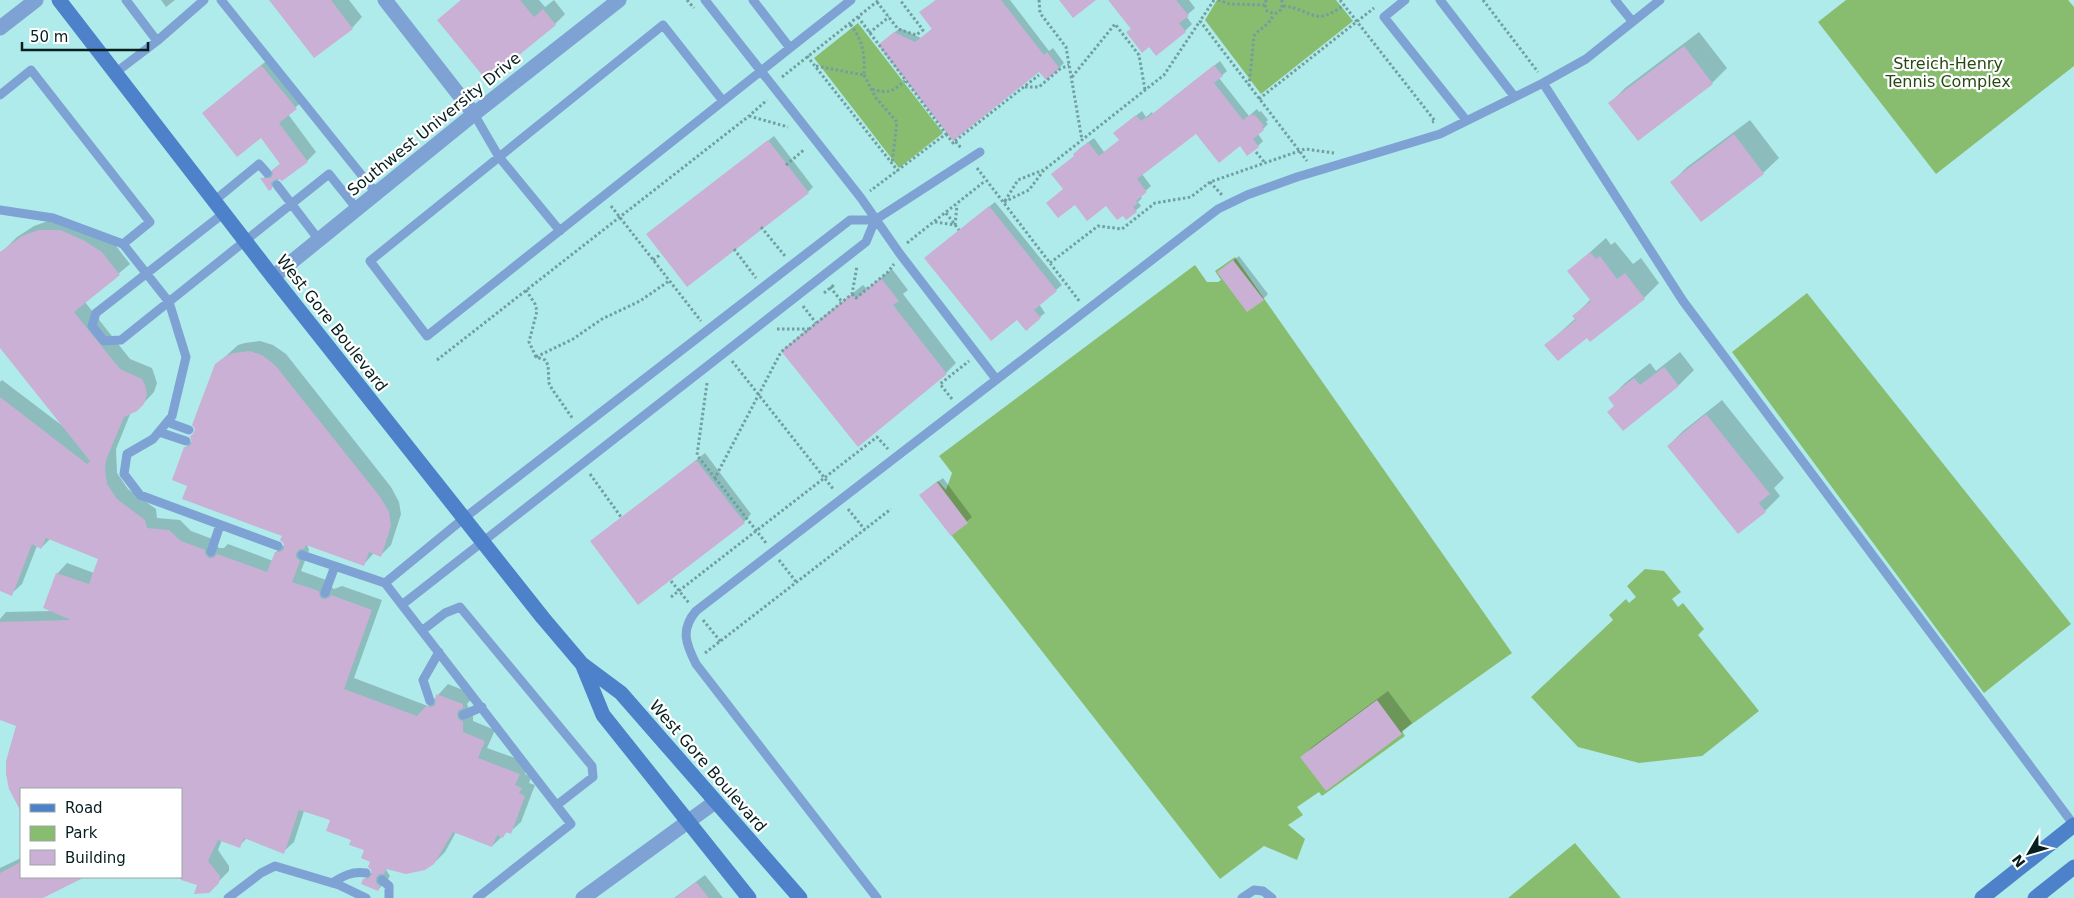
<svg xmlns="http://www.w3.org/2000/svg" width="2074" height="898" font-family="'DejaVu Sans',sans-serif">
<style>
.green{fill:#88bd70}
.shadow{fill:#0003}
.building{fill:#cbb0d6}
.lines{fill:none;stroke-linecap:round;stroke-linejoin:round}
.path{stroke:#719f9f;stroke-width:3;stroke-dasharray:2.5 2.5;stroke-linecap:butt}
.lane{stroke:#7ea2d3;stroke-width:9}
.street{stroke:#7ea2d3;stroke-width:15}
.secondary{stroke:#4d82cb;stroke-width:15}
.labels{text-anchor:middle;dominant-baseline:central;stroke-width:4.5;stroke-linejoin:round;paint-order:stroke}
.park-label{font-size:16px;fill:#254911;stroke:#fff}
.street-label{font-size:16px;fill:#071f1f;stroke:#fff}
</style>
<rect width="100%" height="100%" fill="#b0ebeb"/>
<path class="green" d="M1217 0H1336L1353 21 1261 94 1205 20Z
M1846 0H2068L2074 7V66L1936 174 1818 22Z
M858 23 943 133 899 168 814 58Z
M1235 257 1512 653 1402 731 1405 736 1322 796 1319 792 1297 807 1303 815 1288 825 1305 839 1297 860 1264 846 1220 879 920 495 938 481 946 490 952 473 939 456 1195 265 1207 282H1218L1221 280 1215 271Z
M1807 293 2071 624 1984 693 1732 352Z
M1645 569 1664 571 1681 592 1672 599 1678 607 1683 603 1704 629 1698 635 1759 711 1702 756 1639 763 1578 747 1531 697 1613 620 1609 615 1626 599 1629 603 1636 597 1627 586Z
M1575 843 1621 898H1508Z"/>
<path class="shadow" d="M161 0H175L166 7Z
M271 0H349L362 17 352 28Z
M461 0H539L545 7 554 0 565 14 555 24 439 20Z
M936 0H1010L1049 51 1053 48 1064 63 1059 68 1040 70 885 40 900 28 921 38 933 28 926 8Z
M1110 0H1189L1195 8 1186 16 1192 24 1185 31 1132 28Z
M1699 32 1727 68 1712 83 1610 103 1625 88Z
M271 57 305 99 288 114 316 152 307 161 280 178 271 188 262 179 281 163 261 136 204 113Z
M1220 61 1227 71 1219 78 1249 116 1257 109 1259 112 1261 111 1268 120 1266 122 1268 124 1258 134 1263 141 1258 146 1247 154 1240 145 1196 132 1142 174 1151 186 1140 196 1142 198 1138 202 1141 206 1126 219 1123 214 1106 205 1065 189 1079 149 1094 138 1104 152 1120 140V128L1142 111 1146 117 1152 112 1153 114Z
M1750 120 1779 158 1763 173 1701 220 1672 182 1687 167Z
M774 136 813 187 808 192 653 229Z
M995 202 1062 285 1039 304 1045 313 1040 317 1017 318 931 253Z
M51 220 112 241 130 264 85 302 130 359 152 368 157 383 154 392 137 410 131 412 116 449 117 473 128 489 156 509 157 518 180 520 191 531 215 540V543L219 548H224L228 544 273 561 276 552 285 544 283 535 189 486 185 448 192 441 196 432 216 365 238 345 245 343 260 341 273 345 286 354 391 487 399 502 401 514 391 545 381 555 374 553 364 564 307 544 309 550 301 571 329 581 330 586 334 589 342 586 382 600 354 678 428 706 448 684 473 694V697L467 704 469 709 473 711V721L495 730 487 748 529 763 525 774 531 777 529 783 535 785 521 822 510 832 508 831 492 846 456 832 445 852 434 863 388 868 386 870 390 876 388 879 378 890 364 880 373 871 372 861 366 850 332 820 304 811 294 842 283 852 247 838 239 846 222 840 218 850 229 866V871L208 892 199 885 176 877H181V789H21V808L19 805 18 726 0 719V619L6 612 52 611 57 574 67 563 94 573 99 559 50 539 41 548 37 546 22 584 11 594 0 590V382L2 380 64 427 0 346V254L17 237 34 226Z
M1606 238 1611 245 1615 242 1633 264 1641 258 1659 283 1644 298 1591 340 1587 336 1546 345 1576 318 1574 316 1591 299 1569 271Z
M1239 256 1268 294 1263 299 1223 268Z
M892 269 908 290 903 294 956 363 946 373 793 341 863 285 867 289Z
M1680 352 1694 370 1679 385 1623 429 1615 405 1610 398 1625 383 1650 363 1656 371Z
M1722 400 1784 478 1774 488 1780 496 1765 511 1668 446 1683 431Z
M705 453 751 514 744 522 591 542Z
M943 478 972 517 951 535 926 490Z
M1388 691 1412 723 1401 733 1302 757 1312 747Z
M21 858V877H80L40 898H0V868Z
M705 875 723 898H674Z"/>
<path class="building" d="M269 0H331L353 29 314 58Z
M461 0H520L534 17 543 9 556 25 487 81 437 20Z
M936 0H1001L1044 55 1047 52 1060 69 1046 80 1039 72 953 141 878 45 894 32 915 42 932 29 919 12Z
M1059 0H1096L1073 18Z
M1108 0H1176L1189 16 1179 23 1186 32 1156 56 1149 47 1142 53 1126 32 1131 29Z
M1684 46 1713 84 1638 141 1608 103Z
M261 65 297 109 279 123 308 162 282 181 279 179 274 180 271 183 272 189 269 191 260 178H271L273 174 272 170 280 164 261 138 237 157 202 113Z
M1214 65 1223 76 1214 83 1243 120 1251 114 1254 116 1255 115 1264 126 1262 127 1264 130 1253 139 1259 147 1247 156 1240 146 1219 163 1196 134 1137 179 1147 192 1136 201 1138 203 1133 207 1137 212 1126 220 1123 216 1117 220 1106 206 1087 221 1075 205 1058 218 1046 203 1063 189 1051 174 1074 156 1073 154 1088 142 1099 156 1119 140 1113 133 1136 115 1141 121 1146 117 1147 118Z
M1734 134 1764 174 1701 222 1670 182Z
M768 140 809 193 687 287 646 234Z
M989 206 1057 291 1034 310 1041 318 1026 331 1017 320 991 341 924 258Z
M39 230H60L83 240 102 252 120 275 74 312 120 369 142 379 145 385 147 394 144 404 137 411 124 417 106 460 105 470 107 484 117 499 145 520 147 528 169 530 181 541 205 550V554L209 558H213L217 554 267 572 275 552H280L284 549V544L280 540 282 536 182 499 187 486 172 480 184 447H188L192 443 190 436 193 434 195 429 192 425 215 364 226 356 234 353 249 351 262 355 275 365 381 498 389 512 391 526 381 557 369 552 364 566 306 545 304 549H300L296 553V557L300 561 292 582 319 591 320 597 323 599 329 598 331 595 372 610 344 689 417 716 426 706 432 707 435 705 436 694 463 704V708L458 711 457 715 459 720 463 721V732L485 741 478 758 520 774 515 785 522 788 519 793 525 796 511 834 506 832 503 838 497 835 492 847 453 832 434 864 425 870 406 874 386 869 384 874H379L376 878V883L380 886 378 891 361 884 363 879 369 878 372 874 371 870 368 867 370 862 361 858 364 850 349 845 351 840 326 831 330 820 299 810 284 854 244 838 240 848 218 840 208 861 220 876 219 883 209 893 194 894 197 885 181 880V789H21V812L9 789 6 774V761L16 726 0 720V622L71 620 43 608 56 573 89 584 98 559 46 538 41 549 32 544 12 596 0 591V397L87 464 90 461 0 348V252L22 236Z
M1590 252 1596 259 1600 256 1617 279 1625 273 1645 299 1590 342 1587 338 1558 361 1544 345 1576 320 1572 316 1591 301 1567 271Z
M1233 260 1264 300 1247 312 1217 272Z
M881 278 899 301 893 305 947 374 858 447 781 351 852 294 856 298Z
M1664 367 1679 386 1623 431 1607 412 1614 406 1608 398 1634 378 1640 385Z
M1706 414 1770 494 1759 503 1766 512 1738 534 1667 446Z
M696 460 745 523 638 605 590 541Z
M937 482 968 523 951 536 919 495Z
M1377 700 1402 734 1326 791 1300 757Z
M21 862V877H85L43 898H0V873Z
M696 882 709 898H675Z"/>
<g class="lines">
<path class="path" d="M687 0 694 8
M1039 0 1040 13 1066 47 1082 140
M1214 0 1200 21 1307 161
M1218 0 1229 4 1265 5
M1266 0 1265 5 1267 11 1275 14 1282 9V0
M1340 0 1435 121 1432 122
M1483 0 1538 72
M877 2 898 29 916 35 923 30 900 0
M1283 6C1313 9 1313 28 1344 5
M858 17 946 134 870 191
M869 33 889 17
M807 56 898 171
M816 66 864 75C865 55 863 40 850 24
M864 75 876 98 897 122 892 163
M782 77 879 0
M1072 77 1115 24 1139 55 1145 90
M1249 86 1254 36C1260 27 1271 25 1273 14
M1025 87H1039L1060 69 1069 65
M872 89C889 94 891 92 905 81
M1259 99 1374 8
M749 116 788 127
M946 134 953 143 955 141 962 149
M955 141 1039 75
M1256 152 1265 163
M786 165 805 149
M977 168 1080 302
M1210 182 1222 195
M1005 201 1018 180 1043 170
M1004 202 1029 190 1044 170 1164 75 1200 21
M611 206 701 321
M946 213 959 230
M935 222 955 225 957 205
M761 227 785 256
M907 243 985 181
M734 249 756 278
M653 260 660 255
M1050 263 1098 226 1122 229 1155 203 1191 197 1210 182 1305 149 1334 153
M830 287 842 302
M526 290 535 304 537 311 529 342 536 357 545 360 548 365 549 383 552 389 573 419
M824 293 834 285
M852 294 856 298 888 272 894 264
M803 306 816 323
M777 329H809
M536 357 573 339 602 319 640 301 669 281
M437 360 749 116 767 100
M732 361 834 490
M707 383 697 455 715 478 781 352 852 294 857 266
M952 399 940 384 969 361
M590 474 621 517
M715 478 766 543
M848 509 865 530
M779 560 797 583
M671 581 689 603
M671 597 877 437 888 449
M703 620 721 642
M705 653 891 509"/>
<path class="lane" d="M126 0 157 41
M221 0 376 193
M705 0 861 198 900 254 996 379
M753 0 790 48 851 0
M1405 0 1384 17 1466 120
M1440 0 1514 96
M1615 0 1632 21
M115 73 157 41 204 0
M1543 83 1683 301 2074 825
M0 95 31 70 150 222 123 244
M723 101 663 25 370 261 427 336 790 48
M474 114 499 157 560 231
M277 185 319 240
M214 201 259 164 267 173
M0 210 53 218 123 244 169 302 186 357 172 416 153 439 127 454 124 474 140 495 278 546
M224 213 96 313 92 326 104 341 121 340 329 174 357 209
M167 422 189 430
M159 432 186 441
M211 552 220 525
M302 555 385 583 571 824 477 898
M385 583 463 519 850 220H875L980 152
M325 593 335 566
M403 604 866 242 875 220
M423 630 445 613 460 607 592 766 593 777 557 805
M430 701 423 680 439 652
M463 715 482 707
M382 880 389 886V898
M332 883C343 876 352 871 366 873
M228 898 261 873 275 866 339 885 366 898
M877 898 696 664C686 644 680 630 696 611L1218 209 1247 195 1297 177 1440 134 1543 83 1586 59 1660 0
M1242 898 1254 890 1263 891 1272 898"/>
<path class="street" d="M385 0 474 114
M0 28 36 0
M273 277 474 114 619 0
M583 898 715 802"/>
<path class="secondary" d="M59 0 273 277 543 618 582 664 621 693 800 898
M583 666 603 715 749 898
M1982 898 2074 825
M2035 898 2074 867"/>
</g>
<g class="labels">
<g class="park-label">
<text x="1948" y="63">Streich-Henry<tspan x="1948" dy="18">Tennis Complex</tspan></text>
</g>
<g class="street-label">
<text transform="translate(434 124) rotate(-39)">Southwest University Drive</text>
<text transform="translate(332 323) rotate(52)">West Gore Boulevard</text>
<text transform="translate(708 766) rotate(49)">West Gore Boulevard</text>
</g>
</g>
<rect x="20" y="788" width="162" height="90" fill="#ffffff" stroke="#9ca5a5"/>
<rect x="30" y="804" width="25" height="8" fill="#4d82cb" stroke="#9ca5a5"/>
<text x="65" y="813" font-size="15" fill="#071f1f">Road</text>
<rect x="30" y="826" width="25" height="15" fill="#88bd70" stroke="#9ca5a5"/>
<text x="65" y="838" font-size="15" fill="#071f1f">Park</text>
<rect x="30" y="850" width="25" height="15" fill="#cbb0d6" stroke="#9ca5a5"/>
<text x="65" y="863" font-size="15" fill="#071f1f">Building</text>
<g transform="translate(2029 853) rotate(232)" stroke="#ffffff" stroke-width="4" paint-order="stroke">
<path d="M0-4L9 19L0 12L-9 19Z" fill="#071f1f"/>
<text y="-8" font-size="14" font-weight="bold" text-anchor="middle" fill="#071f1f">N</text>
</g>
<path d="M22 42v8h126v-8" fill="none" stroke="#071f1f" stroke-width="2.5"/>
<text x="30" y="42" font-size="15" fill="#071f1f" stroke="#ffffff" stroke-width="4" paint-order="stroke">50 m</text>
</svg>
